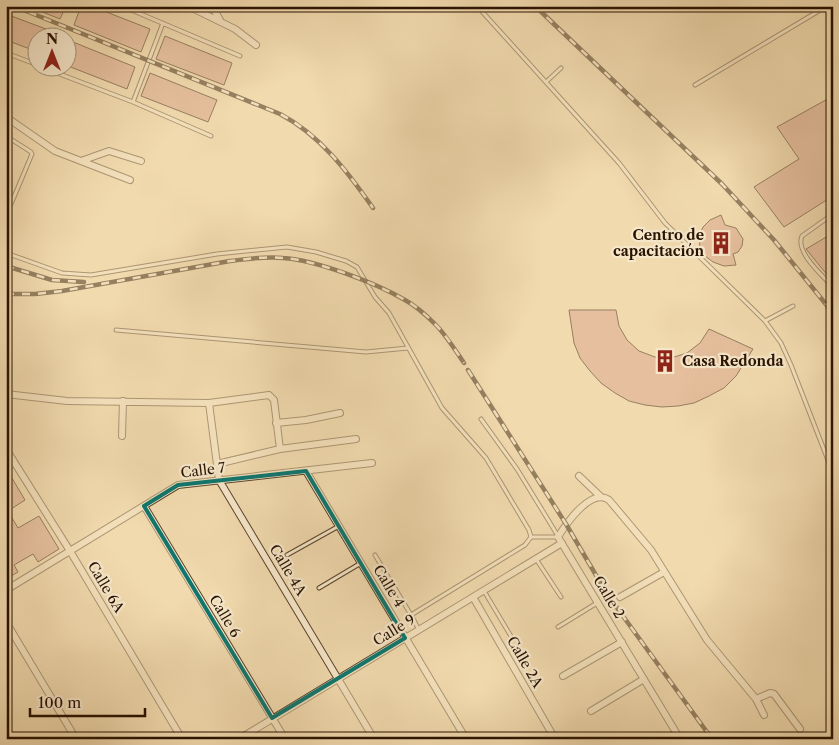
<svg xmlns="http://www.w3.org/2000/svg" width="839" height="745" font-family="'Libre Caslon Text',serif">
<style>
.building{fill:#da9f8a;stroke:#291201}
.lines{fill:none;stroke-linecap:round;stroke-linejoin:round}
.lane-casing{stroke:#5b442c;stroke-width:5}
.street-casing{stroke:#5b442c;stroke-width:8}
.lane{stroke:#f6e7ca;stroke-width:3}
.street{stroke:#f6e7ca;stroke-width:6}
.rail-casing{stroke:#291201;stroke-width:4.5}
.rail{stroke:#f6e7ca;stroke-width:2.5;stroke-dasharray:8;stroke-linecap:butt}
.marked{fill:none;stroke:#0f766e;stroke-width:4;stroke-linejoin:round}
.labels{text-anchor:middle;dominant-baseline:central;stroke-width:4.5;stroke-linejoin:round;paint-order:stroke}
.poi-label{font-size:14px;font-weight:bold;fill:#291201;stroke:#f6e7ca;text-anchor:end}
.street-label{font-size:14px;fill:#291201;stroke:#f6e7ca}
</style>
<rect width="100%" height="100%" fill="#f1daae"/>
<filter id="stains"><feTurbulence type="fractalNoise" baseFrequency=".004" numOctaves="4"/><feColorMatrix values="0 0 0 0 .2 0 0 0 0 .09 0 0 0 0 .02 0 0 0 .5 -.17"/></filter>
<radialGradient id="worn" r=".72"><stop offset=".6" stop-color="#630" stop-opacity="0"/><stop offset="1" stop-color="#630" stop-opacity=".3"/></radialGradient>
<path class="building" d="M27 6H66L60 19Z
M81 6H91L150 29 141 52 74 25Z
M6 14 54 32 51 38H38V52L6 40Z
M165 36 232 63 224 85 156 59Z
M68 40 135 67 127 89 68 66Z
M150 73 217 100 208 122 141 96Z
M833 96V196L784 227 754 187 799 159 777 127Z
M721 215 725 225 736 228 743 239 742 246 738 252 733 254 736 265 724 266 713 262 705 256 700 247 699 236 703 227 710 220Z
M833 233V282L806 249Z
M569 310H616L619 326 627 340 639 351 655 357 671 358 687 353 700 343 709 329 753 349 736 376 724 388 709 396 694 403 678 406 662 407 645 405 629 401 615 393 601 383 590 371 580 358 574 343Z
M6 468 25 500 8 511 18 528 39 516 59 549 38 562 33 554 14 565 18 572 6 579Z"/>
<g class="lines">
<defs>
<path id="lane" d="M122 6 240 56
M477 6 619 163 665 223 765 321 781 343 791 365 833 473
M6 53 38 65
M44 68 133 102 211 136
M546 82 561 68
M695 85 827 6
M133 102 163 23
M6 136 31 152 32 154 6 216
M833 214 802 236C795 252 822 275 833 287
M6 253 62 273 91 275 217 254 287 247 316 252 346 261 357 267 375 297 389 313 442 408 486 458 529 530 531 537 525 545 411 615 375 555
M765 321 793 306
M116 330 366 352 408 348
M481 419 517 469 558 536
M531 537H558
M287 555 339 526
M536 559 561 597
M319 588 361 563
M484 591 512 638
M411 615 419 630
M558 627 597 603"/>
<path id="street" d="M188 6 235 29 256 45
M212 6 220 20
M6 117 55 151 130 180
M81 161 109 151 141 161
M6 394 67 401 209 403 269 395 274 400 280 449
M209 403 219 480 374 739
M276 423 306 420 340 413
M122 436 123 401
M6 449 70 551 182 739
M217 464 280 449 356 439
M306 471 466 739
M579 476 601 497
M144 506 285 739
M6 590 178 485 372 463
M473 597 555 739
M620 597 664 572
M6 622 76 739
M563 676 622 642
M756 699 770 693 774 694 800 729
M591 711 644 679
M239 739 562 543
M680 739 558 537C566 524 591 487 609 500L651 550 707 640 756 699 764 715"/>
</defs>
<use href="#lane" class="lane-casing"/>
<use href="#street" class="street-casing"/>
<use href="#lane" class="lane"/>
<use href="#street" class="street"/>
<defs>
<path id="rail" d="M14 6 280 114C320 135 347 171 373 208
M535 6 722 184 774 240 833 313
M6 266 52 280 84 282
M6 294H35L62 291 230 261C248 259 265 256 283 258 316 260 376 283 405 300 416 306 426 315 435 324 446 335 455 350 464 363
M468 370 566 524 607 594 712 739"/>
</defs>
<use href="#rail" class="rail-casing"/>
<use href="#rail" class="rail"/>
</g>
<path d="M0 0H839V745H0ZM306 471 405 638 272 718 144 506 178 485Z" fill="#f1daae" fill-opacity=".55" fill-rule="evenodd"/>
<path class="marked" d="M306 471 405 638 272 718 144 506 178 485Z"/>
<defs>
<symbol id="building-bare" viewBox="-9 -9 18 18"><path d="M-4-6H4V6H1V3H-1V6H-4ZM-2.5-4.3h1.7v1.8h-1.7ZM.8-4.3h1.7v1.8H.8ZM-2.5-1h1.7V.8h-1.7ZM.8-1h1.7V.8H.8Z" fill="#8f2418" stroke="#f6e7ca" stroke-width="2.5" paint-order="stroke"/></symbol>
</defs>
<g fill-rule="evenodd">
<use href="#building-bare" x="705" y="227" width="32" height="32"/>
<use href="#building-bare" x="649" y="345" width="32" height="32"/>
</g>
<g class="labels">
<g class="poi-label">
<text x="704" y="235">Centro de<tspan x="704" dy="16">capacitación</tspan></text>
<text x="682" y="361" text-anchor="start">Casa Redonda</text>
</g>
<g class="street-label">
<text transform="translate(203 470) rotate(-7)">Calle 7</text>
<text transform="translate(288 570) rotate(59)">Calle 4A</text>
<text transform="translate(389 586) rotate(59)">Calle 4</text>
<text transform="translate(106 587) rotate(59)">Calle 6A</text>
<text transform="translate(609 597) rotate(59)">Calle 2</text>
<text transform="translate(225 616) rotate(59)">Calle 6</text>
<text transform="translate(394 630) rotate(-31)">Calle 9</text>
<text transform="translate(525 662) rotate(60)">Calle 2A</text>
</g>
</g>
<rect width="839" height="745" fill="none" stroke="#f1daae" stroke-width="25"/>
<rect x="8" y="8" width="824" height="730" fill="none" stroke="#291201" stroke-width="2.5"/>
<rect x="12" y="12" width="814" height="720" fill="none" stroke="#291201"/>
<g transform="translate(52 52)"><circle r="24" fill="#f6e7ca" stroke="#a4927a"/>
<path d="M0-4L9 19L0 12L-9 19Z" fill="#8f2418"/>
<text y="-8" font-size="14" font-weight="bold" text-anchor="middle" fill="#291201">N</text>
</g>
<path d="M30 708v8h115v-8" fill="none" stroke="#291201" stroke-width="2.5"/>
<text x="38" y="708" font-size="15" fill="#291201" stroke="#f6e7ca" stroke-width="4" paint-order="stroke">100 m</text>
<rect width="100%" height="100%" filter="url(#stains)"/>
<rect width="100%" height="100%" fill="url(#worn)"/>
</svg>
